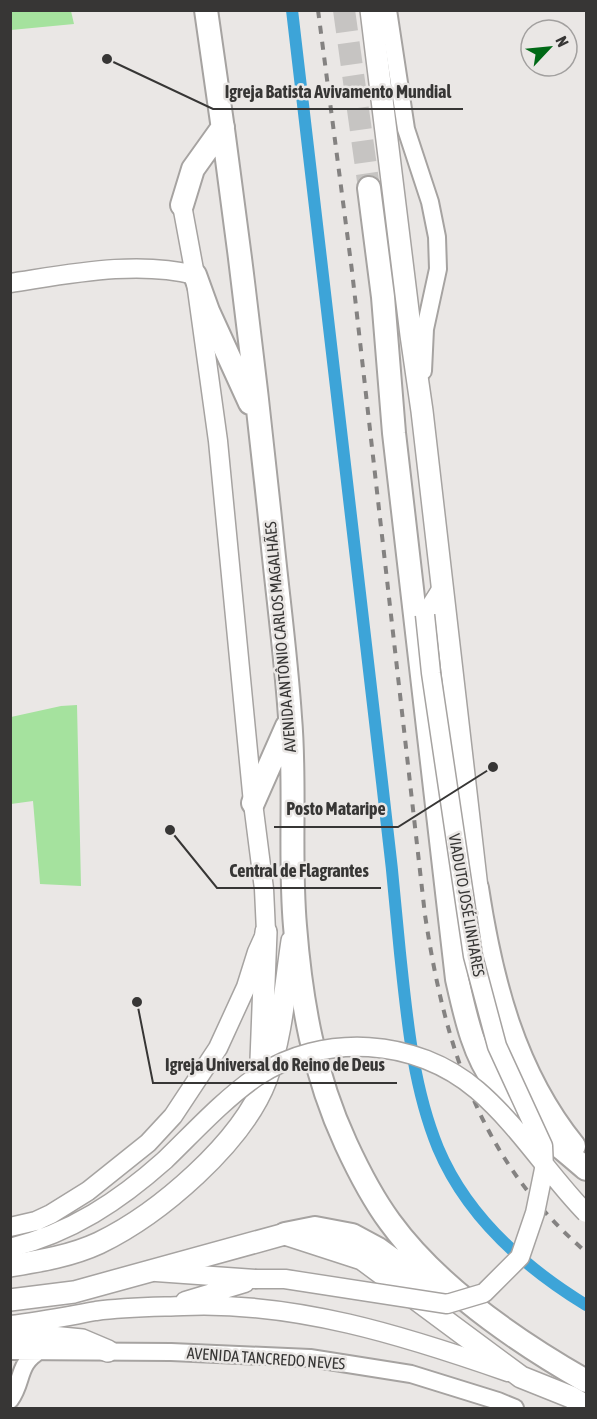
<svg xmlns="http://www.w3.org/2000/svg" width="597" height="1419" font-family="'Asap Condensed',sans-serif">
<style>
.green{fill:#a5e29e}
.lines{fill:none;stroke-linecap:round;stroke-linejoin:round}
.canal{stroke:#3da4d8;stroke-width:12}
.trunk-tunnel{stroke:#c6c4c2;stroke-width:22;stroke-dasharray:22 11;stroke-linecap:butt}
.tertiary-casing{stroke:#a6a3a1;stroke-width:20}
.secondary-casing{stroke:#a6a3a1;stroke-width:21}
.primary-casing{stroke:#a6a3a1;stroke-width:24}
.trunk-casing{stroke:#a6a3a1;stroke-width:26}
.tertiary{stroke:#fff;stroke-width:16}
.secondary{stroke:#fff;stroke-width:18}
.primary{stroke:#fff;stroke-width:21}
.trunk{stroke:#fff;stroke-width:22}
.rail{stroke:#848281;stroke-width:4;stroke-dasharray:8 8;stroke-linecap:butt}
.secondary-bridge-casing{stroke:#a6a3a1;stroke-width:21;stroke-linecap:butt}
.secondary-bridge{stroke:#fff;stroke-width:18}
.labels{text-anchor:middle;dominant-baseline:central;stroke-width:5;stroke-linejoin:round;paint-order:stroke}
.street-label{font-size:16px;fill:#373635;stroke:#eae7e5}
.leader{fill:none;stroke:#373635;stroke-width:2}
.callout-dot{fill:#373635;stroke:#eae7e5;stroke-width:2}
.callout-label{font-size:18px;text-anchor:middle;font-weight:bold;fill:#373635;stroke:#eae7e5;stroke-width:5;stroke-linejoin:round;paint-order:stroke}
</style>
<rect width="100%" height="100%" fill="#eae7e5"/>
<path class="green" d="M11 10 71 11 74 24 11 30Z
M77 705 81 886 40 884 33 801 11 804V717L61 706Z"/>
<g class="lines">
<path class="canal" d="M292 10C322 268 352 525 382 782 389 839 395 896 400 953 407 1019 413 1087 438 1148 467 1217 524 1267 586 1305"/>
<path class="trunk-tunnel" d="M344 10 369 188"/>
<defs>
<path id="tertiary" d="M388 10 406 129 430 202 437 237 438 269 425 329 423 371
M10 1351 171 1352 310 1358 411 1374 498 1401 515 1408
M10 1400C24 1381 16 1364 41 1350"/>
<path id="secondary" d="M10 283C70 274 136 260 195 275
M425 615 442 588
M10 1227 36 1221 51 1214 88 1191 148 1143 173 1116 218 1048 246 987 257 952 266 932 264 889 253 803 218 441 195 275 182 205
M10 1248C71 1233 119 1201 165 1160
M156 1272 255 1279
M185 1301 245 1283
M10 1325C39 1322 68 1316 96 1311 124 1307 155 1307 183 1306 294 1301 405 1336 508 1372"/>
<path id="primary" d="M371 10 411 335 422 411 477 888
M263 1070 261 1060 266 932
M10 1266C40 1261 71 1256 99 1243 159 1214 242 1143 266 1080 282 1036 285 987 292 941
M10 1300 74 1292 285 1234 362 1259 521 1377 571 1397 586 1406
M10 1333 82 1340 108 1351"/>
<path id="trunk" d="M206 10C232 186 254 362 272 538 278 598 286 657 290 717 296 786 289 857 295 926 301 1002 314 1075 346 1144 358 1170 373 1199 390 1222 438 1288 516 1341 586 1381
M369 188 383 297 394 433 457 979C465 1014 473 1054 495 1083 520 1116 555 1142 586 1169
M182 205 193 169 223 127
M195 275 208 311 250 403
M253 803 287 726
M477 888C491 980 514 1072 574 1146
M285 1234 315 1228 352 1235 378 1249 418 1278 445 1292"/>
</defs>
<use href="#tertiary" class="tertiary-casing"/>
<use href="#secondary" class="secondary-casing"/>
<use href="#primary" class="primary-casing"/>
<use href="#trunk" class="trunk-casing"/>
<use href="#tertiary" class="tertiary"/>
<use href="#secondary" class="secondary"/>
<use href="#primary" class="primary"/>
<use href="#trunk" class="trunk"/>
<path class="rail" d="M318 10 352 271 425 915C445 1048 481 1162 586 1252"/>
<defs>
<path id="secondary-bridge" d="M165 1160C194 1132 223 1100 256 1077 323 1032 416 1038 477 1090 519 1126 548 1174 586 1213
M255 1279H285L447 1304 484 1293 520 1257 535 1213 544 1169 543 1146 497 1046 473 956 431 673 425 615"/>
</defs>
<use href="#secondary-bridge" class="secondary-bridge-casing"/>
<use href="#secondary-bridge" class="secondary-bridge"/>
</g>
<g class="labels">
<g class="street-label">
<text transform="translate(280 637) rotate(-95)">AVENIDA ANTÔNIO CARLOS MAGALHÃES</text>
<text transform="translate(467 905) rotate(80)">VIADUTO JOSÉ LINHARES</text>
<text transform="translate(266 1358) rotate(4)">AVENIDA TANCREDO NEVES</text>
</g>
</g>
<path class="leader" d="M107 59L213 109H463M493 767L398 827H274M170 830L217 888H381M137 1002L153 1083H397"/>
<g class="callout-dot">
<circle cx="107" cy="59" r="6"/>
<circle cx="493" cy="767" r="6"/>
<circle cx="170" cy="830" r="6"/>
<circle cx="137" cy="1002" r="6"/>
</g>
<g class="callout-label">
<text x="338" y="98">Igreja Batista Avivamento Mundial</text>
<text x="336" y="815">Posto Mataripe</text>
<text x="299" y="877">Central de Flagrantes</text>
<text x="275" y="1071">Igreja Universal do Reino de Deus</text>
</g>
<rect width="597" height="1419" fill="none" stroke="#373635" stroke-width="24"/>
<g transform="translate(549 48) rotate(64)"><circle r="28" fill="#eae7e5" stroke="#a2a09f" stroke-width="1.5"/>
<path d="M0-4.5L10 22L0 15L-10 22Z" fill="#006916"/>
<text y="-9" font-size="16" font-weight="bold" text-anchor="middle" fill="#373635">N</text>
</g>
</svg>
